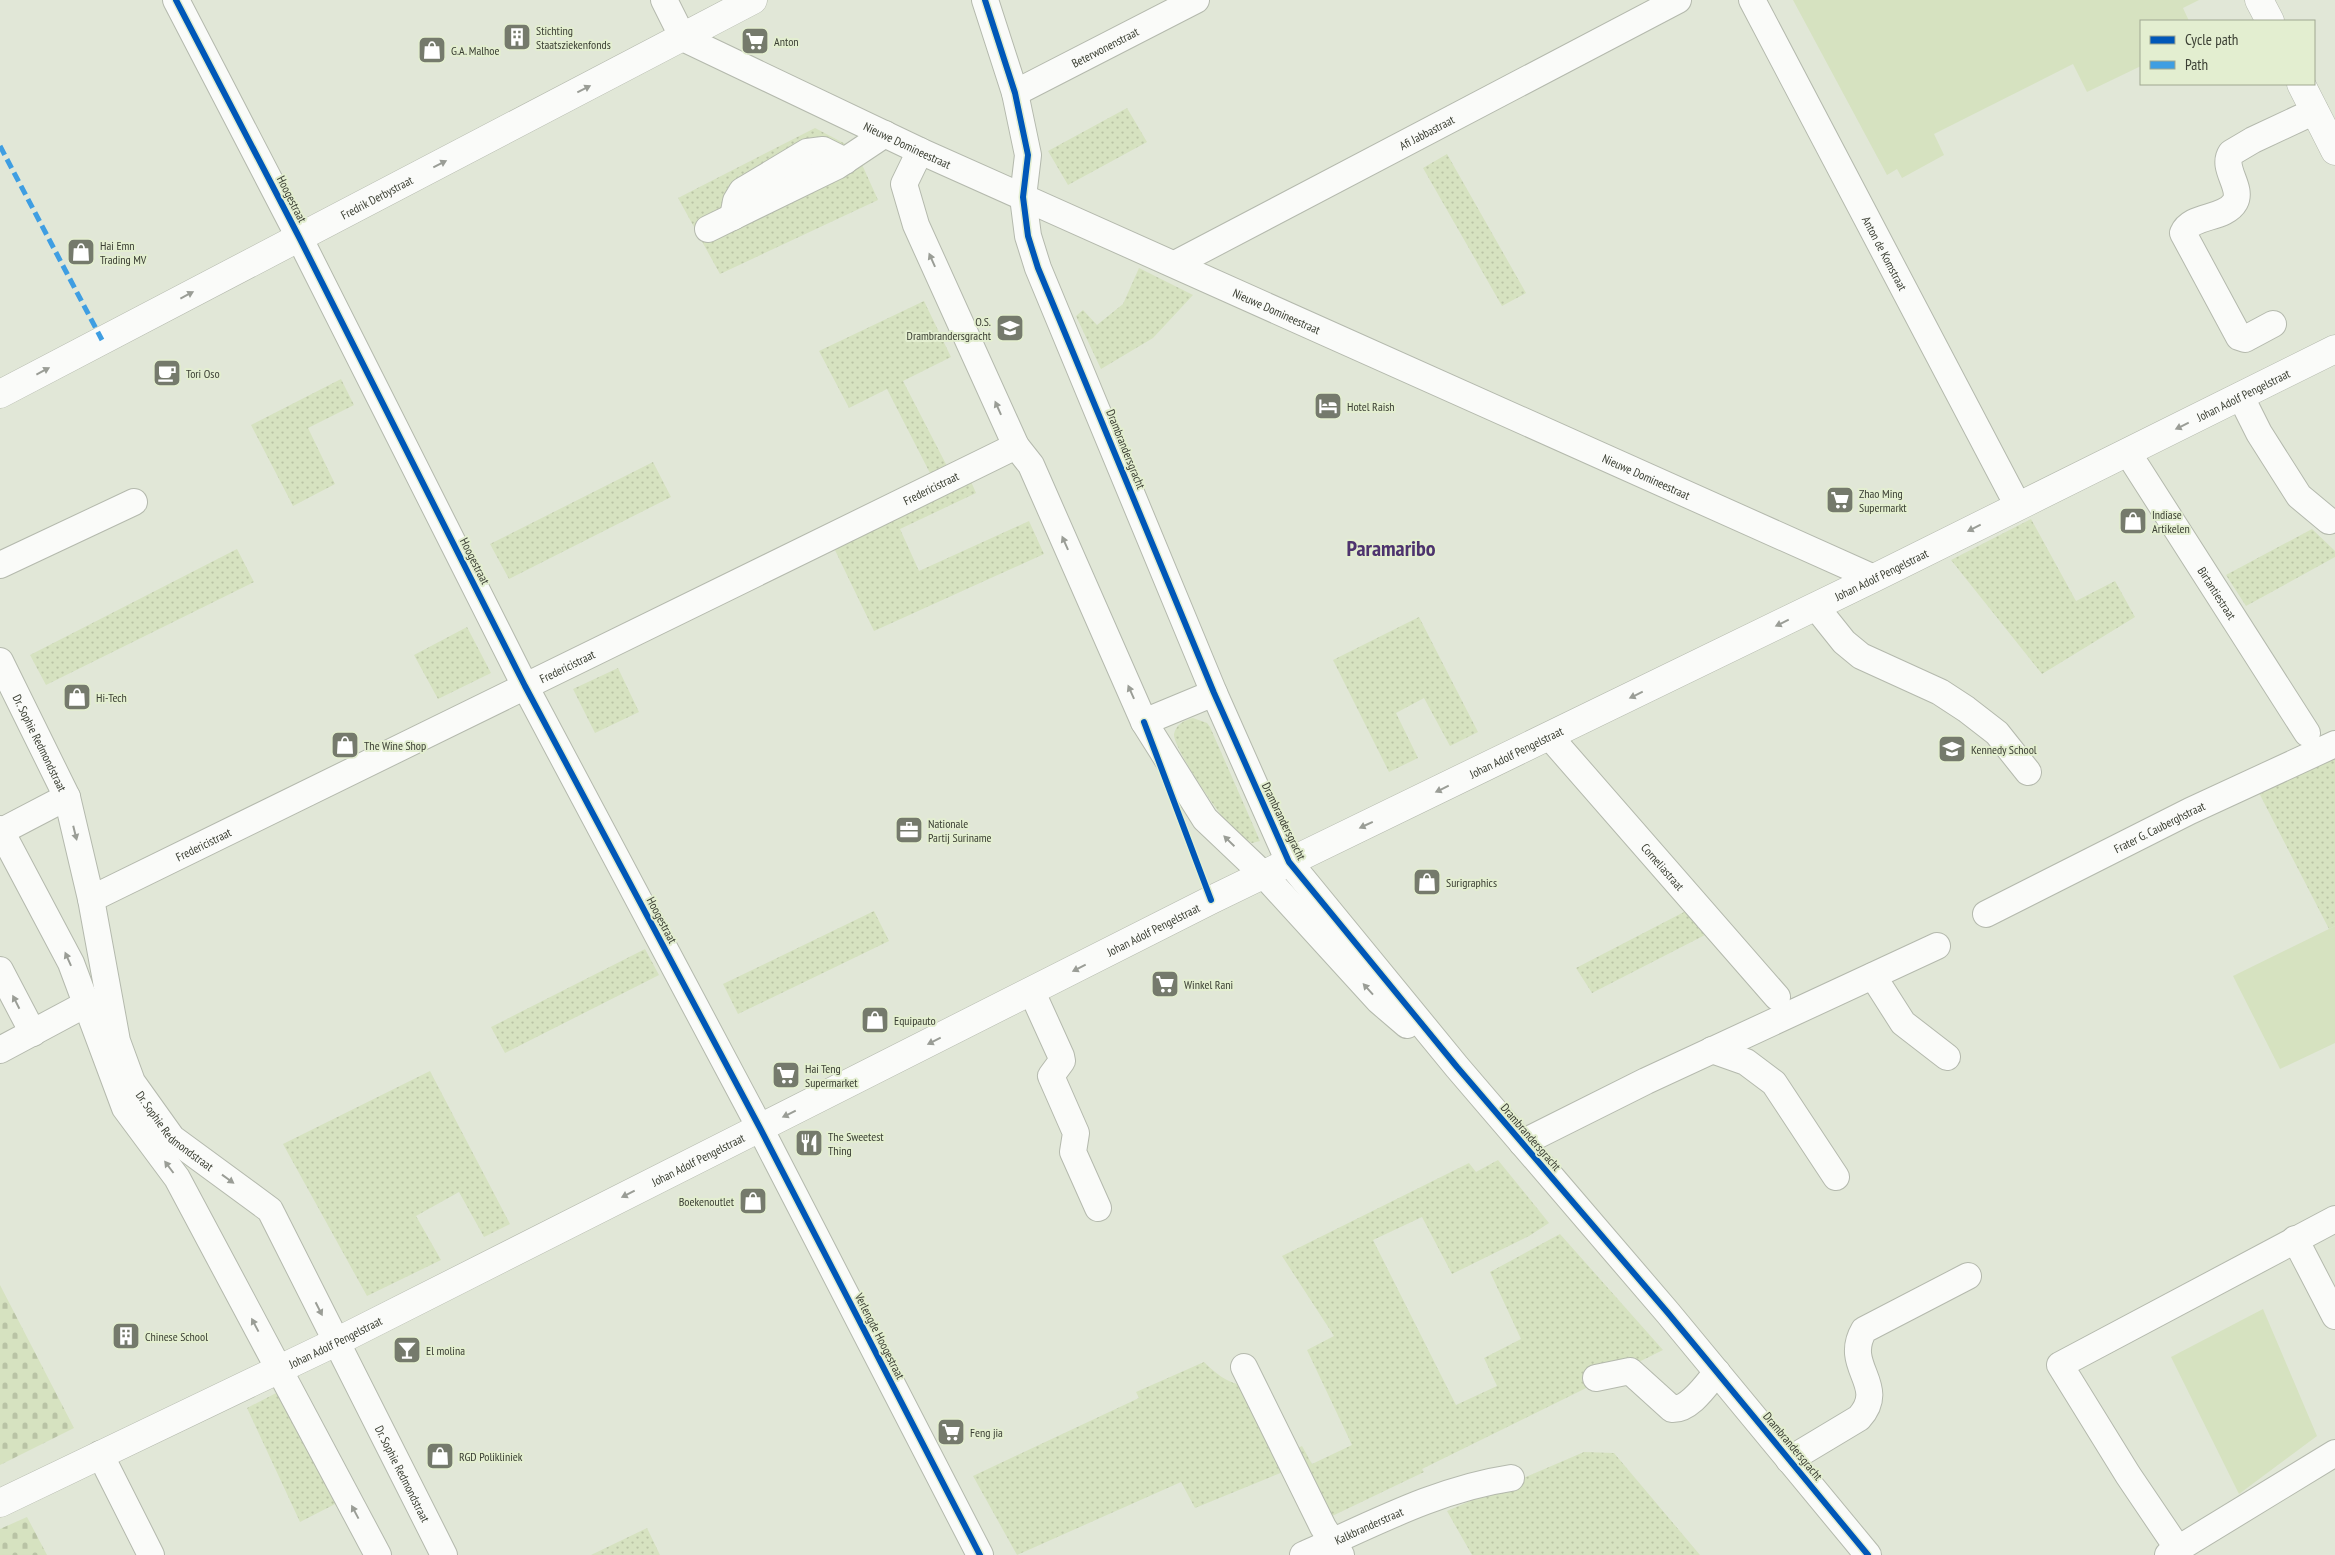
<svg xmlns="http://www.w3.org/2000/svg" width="2335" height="1555" font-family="'PT Sans Narrow',sans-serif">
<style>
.grass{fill:url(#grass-dots)}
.cemetery{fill:url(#cemetery-stones)}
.park{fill:#d6e2c0}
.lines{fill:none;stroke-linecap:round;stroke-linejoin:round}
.minor-casing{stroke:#b4b9ad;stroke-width:28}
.major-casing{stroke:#b4b9ad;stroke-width:29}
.minor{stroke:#fafbf9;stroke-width:26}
.major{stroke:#fafbf9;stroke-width:28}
.quiet{stroke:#3f9ee2;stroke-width:5;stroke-dasharray:10 5;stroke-linecap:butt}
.cycleway-casing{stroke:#e3eed0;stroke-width:9}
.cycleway{stroke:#0057b8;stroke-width:6}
.oneway{fill:#9a9d96}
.labels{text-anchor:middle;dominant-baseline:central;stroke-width:4;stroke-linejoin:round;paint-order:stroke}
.poi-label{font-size:12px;fill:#3b3f33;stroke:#e3eed0;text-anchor:start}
.street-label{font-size:12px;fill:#3b3f33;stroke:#e3eed0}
.town-label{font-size:22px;font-weight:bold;fill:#4d336e;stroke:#e3eed0}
</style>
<defs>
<pattern id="grass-dots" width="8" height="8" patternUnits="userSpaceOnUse" patternTransform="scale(1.25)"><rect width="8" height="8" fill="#d6e2c0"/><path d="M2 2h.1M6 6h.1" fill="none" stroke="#b9c3a5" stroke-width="1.8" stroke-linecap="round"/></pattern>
<pattern id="cemetery-stones" width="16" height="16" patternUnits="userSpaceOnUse" patternTransform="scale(1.25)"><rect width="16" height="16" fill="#d6e2c0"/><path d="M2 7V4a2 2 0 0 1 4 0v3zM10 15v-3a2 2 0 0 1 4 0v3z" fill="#b9c3a5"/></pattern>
</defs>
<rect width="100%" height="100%" fill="#e1e7d7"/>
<path class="grass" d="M1127 108 1147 142 1068 185 1048 151Z
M815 128 855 149 878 200 720 274 678 198Z
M1447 154 1526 293 1502 306 1423 168Z
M1139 268 1193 295 1153 338 1101 369 1076 316 1083 310 1097 325 1123 304Z
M924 301 951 357 903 381 949 470 932 477 887 389 849 408 819 351Z
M341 379 354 405 308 428 335 484 293 506 251 425Z
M653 462 671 497 509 579 490 544Z
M969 477 976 493 900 529 919 571 1029 521 1044 554 874 631 832 544Z
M2031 519 2076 601 2115 581 2135 617 2042 674 1951 560Z
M2312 529 2335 551V557L2246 606 2226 575Z
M237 549 254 582 46 685 30 655Z
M1419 617 1478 732 1450 746 1424 698 1396 713 1418 758 1389 772 1333 660Z
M467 627 491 673 438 699 414 655Z
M618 668 639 712 595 733 573 689Z
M1193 718 1207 723 1210 727 1260 841 1252 843C1246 839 1239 835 1233 829 1221 818 1173 748 1174 734 1176 724 1185 720 1193 718Z
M2335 753V926L2329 929 2257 789Z
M874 911 889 941 738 1014 723 984Z
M1686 911 1705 935 1592 993 1576 968Z
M645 949 659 975 505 1053 491 1027Z
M430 1071 510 1224 484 1237 459 1192 416 1216 441 1260 367 1296 283 1144Z
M1498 1160 1549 1223 1529 1236 1452 1274 1422 1217 1373 1240 1456 1405 1497 1386 1484 1358 1521 1339 1490 1272 1560 1234 1663 1350 1422 1469 1424 1472 1326 1519 1291 1451 1302 1446 1312 1464 1352 1445 1307 1350 1334 1336 1282 1256 1469 1163 1476 1172Z
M1204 1362C1219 1377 1230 1384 1251 1387L1290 1469 1195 1508 1181 1482 1017 1555 973 1476 1139 1398 1136 1392Z
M280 1391 337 1503 300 1522 247 1408Z
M1584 1452 1614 1453 1700 1555H1472L1447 1511Z
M647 1528 660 1555H591Z"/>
<path class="cemetery" d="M0 1285 74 1428 0 1465Z
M27 1517 47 1555H0V1529Z"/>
<path class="park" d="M1793 0H2199L2183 8 2189 21H2141V66L2087 92 2073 64 1934 134 1944 155 1902 178 1897 169 1887 175Z
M2335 926V1043L2280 1069 2233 976Z
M2263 1309 2317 1436 2239 1494 2171 1357Z"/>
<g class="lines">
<defs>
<g id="minor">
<path d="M176 0 299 237 525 686 760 1128 980 1555"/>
<path id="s1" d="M664 0 683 38 920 151 1874 578"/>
<path d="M985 0 1015 93 1028 155 1023 197 1028 236 1038 268 1214 693 1289 862 1457 1067 1668 1313 1868 1555"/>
<path id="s2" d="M1752 0 2018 506"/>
<path id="s3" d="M1015 93 1196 0"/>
<path d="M920 151 904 184 916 225 1016 446 1031 465 1144 722 1205 819 1264 875 1379 1001 1407 1025"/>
<path d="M733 217 736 201 742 191 807 152 823 150 845 161"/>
<path d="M708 229 837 166 885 134"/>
<path id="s4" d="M1175 264 1678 0"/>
<path d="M2273 324 2245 339 2239 337 2183 233C2191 214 2225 220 2235 202 2243 187 2221 168 2231 153L2253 140 2315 111"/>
<path d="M2241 397 2259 433 2299 496 2329 521"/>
<path id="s5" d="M2128 453 2307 733"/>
<path d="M0 565 134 502"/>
<path d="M1816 607 1844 642 1861 656 1940 692 1966 709 1997 733 2028 772"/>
<path id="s6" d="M0 661 67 797 91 899 117 1041 132 1082 172 1138 270 1210 444 1555"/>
<path d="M1144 722 1214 693"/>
<path id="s7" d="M1550 737 1777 997"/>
<path d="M0 829 71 963 125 1108 177 1178 378 1555"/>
<path d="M0 832 67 797"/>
<path id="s8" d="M91 899 1016 446"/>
<path id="s9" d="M1986 914 2190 811 2335 744"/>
<path d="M0 970 33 1033"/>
<path d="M1873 976 1903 1023 1947 1057"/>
<path d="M1032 992 1061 1056 1062 1061 1051 1076 1076 1133 1073 1152 1098 1208"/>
<path d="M0 1050 86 1004 101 1001"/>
<path d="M1712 1050 1746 1062 1774 1083 1836 1177"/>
<path d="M1522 1143 1646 1081 1937 946"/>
<path d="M2295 1239 2335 1316"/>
<path d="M1244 1367 1323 1527 1341 1555"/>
<path d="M1596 1378 1630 1371 1672 1409C1690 1410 1706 1385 1717 1372"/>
<path d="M100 1454 151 1555"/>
<path d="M1789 1460 1859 1418C1889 1385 1842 1367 1864 1330L1968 1276"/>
<path d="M2178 1549 2128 1475 2060 1365 2335 1219"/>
<path id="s10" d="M1303 1555C1371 1525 1437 1489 1511 1478"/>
<path d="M2168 1555 2335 1453"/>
</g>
<g id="major">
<path d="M2259 0 2270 21"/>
<path d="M2301 84 2335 151"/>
<path id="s11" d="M0 394 753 0"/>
<path id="s12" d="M0 1503 336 1342 1211 900 1874 578 2335 349"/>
</g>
</defs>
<use href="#minor" class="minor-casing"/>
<use href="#major" class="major-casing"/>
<use href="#minor" class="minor"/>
<use href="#major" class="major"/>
<path class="quiet" d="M0 146 102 340"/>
<defs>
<path id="cycleway" d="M176 0 299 237 525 686 760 1128 980 1555
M985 0 1015 93 1028 155 1023 197 1028 236 1038 268 1214 693 1289 862 1457 1067 1668 1313 1868 1555
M1144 722 1211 900"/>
</defs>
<use href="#cycleway" class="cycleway-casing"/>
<use href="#cycleway" class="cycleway"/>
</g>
<defs><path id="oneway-solid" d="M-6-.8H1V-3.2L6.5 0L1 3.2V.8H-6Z" transform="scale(1.25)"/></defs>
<g class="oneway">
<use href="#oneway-solid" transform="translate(584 89) rotate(-27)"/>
<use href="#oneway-solid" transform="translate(440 164) rotate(-27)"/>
<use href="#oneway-solid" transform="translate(932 260) rotate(-114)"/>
<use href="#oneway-solid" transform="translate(187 295) rotate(-28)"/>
<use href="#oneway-solid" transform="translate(43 371) rotate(-28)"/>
<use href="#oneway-solid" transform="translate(998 408) rotate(-114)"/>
<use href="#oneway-solid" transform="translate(2182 426) rotate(154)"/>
<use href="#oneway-solid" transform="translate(1974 528) rotate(153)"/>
<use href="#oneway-solid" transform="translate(1065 543) rotate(-114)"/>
<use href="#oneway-solid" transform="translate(1782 623) rotate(154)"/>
<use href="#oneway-solid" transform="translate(1131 692) rotate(-114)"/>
<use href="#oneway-solid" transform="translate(1636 695) rotate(154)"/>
<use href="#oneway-solid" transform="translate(1442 789) rotate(154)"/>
<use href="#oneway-solid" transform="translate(1366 825) rotate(155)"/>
<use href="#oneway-solid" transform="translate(75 833) rotate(76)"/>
<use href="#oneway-solid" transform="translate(1229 841) rotate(-136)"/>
<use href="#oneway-solid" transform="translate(68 959) rotate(-114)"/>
<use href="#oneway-solid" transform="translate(1079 968) rotate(153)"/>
<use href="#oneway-solid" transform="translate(1368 989) rotate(-132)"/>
<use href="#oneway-solid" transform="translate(16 1002) rotate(-117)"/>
<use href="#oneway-solid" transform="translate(934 1041) rotate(153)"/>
<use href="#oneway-solid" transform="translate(789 1114) rotate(154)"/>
<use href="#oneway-solid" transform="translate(169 1167) rotate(-127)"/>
<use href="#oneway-solid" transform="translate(228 1179) rotate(36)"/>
<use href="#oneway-solid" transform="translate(628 1194) rotate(153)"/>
<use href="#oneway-solid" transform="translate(319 1309) rotate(63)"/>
<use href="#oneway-solid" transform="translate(255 1325) rotate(-118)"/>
<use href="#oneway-solid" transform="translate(355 1512) rotate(-118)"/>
</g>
<defs>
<symbol id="building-square" viewBox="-11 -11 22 22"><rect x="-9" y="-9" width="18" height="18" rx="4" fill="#757a6c" stroke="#e3eed0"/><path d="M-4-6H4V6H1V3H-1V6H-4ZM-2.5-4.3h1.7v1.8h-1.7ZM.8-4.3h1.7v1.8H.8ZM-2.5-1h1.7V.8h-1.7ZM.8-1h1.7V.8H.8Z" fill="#fff"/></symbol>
<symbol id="supermarket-square" viewBox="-11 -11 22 22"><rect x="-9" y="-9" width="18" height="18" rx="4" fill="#757a6c" stroke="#e3eed0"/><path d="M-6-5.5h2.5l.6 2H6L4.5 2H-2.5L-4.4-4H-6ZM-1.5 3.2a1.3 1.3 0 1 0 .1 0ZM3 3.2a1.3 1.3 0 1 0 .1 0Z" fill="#fff"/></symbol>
<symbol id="shop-square" viewBox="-11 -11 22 22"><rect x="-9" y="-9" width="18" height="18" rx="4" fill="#757a6c" stroke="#e3eed0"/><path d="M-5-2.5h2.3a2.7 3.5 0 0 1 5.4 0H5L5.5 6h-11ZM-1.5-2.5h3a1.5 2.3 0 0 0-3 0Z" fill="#fff"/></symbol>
<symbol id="school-square" viewBox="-11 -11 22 22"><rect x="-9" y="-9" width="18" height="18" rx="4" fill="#757a6c" stroke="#e3eed0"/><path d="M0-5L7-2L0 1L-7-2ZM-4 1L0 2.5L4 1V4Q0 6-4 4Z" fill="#fff"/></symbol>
<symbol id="cafe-square" viewBox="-11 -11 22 22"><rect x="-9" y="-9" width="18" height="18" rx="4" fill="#757a6c" stroke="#e3eed0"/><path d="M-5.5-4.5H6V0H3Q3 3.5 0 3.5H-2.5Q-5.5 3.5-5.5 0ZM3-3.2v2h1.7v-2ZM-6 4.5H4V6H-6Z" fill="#fff"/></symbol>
<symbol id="hotel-square" viewBox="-11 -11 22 22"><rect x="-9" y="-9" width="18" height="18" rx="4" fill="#757a6c" stroke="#e3eed0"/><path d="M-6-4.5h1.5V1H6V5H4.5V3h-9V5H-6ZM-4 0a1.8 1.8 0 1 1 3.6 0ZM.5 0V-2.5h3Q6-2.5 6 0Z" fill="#fff"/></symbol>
<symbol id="office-square" viewBox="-11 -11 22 22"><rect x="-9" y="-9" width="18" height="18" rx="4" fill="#757a6c" stroke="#e3eed0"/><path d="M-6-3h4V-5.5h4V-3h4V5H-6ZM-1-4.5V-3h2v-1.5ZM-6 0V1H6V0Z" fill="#fff"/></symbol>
<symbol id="restaurant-square" viewBox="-11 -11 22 22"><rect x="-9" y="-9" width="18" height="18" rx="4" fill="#757a6c" stroke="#e3eed0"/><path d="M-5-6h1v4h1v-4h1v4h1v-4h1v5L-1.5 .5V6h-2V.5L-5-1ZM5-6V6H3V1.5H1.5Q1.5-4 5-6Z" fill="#fff"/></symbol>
<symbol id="bar-square" viewBox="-11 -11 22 22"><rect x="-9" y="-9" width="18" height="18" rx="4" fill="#757a6c" stroke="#e3eed0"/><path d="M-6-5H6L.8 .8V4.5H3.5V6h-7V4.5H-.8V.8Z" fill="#fff"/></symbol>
</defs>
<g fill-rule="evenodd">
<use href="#building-square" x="501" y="21" width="32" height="32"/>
<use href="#supermarket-square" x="739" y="25" width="32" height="32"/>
<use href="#shop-square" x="416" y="34" width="32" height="32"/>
<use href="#shop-square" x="65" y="236" width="32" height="32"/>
<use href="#school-square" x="994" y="312" width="32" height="32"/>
<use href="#cafe-square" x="151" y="357" width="32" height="32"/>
<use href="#hotel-square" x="1312" y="390" width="32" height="32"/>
<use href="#supermarket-square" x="1824" y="484" width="32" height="32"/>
<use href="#shop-square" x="2117" y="505" width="32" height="32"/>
<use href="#shop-square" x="61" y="681" width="32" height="32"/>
<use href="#shop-square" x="329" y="729" width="32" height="32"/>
<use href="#school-square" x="1936" y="733" width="32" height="32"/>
<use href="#office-square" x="893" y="814" width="32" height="32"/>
<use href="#shop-square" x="1411" y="866" width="32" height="32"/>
<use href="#supermarket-square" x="1149" y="968" width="32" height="32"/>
<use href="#shop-square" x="859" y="1004" width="32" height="32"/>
<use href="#supermarket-square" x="770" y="1059" width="32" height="32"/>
<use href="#restaurant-square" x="793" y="1127" width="32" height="32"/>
<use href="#shop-square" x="737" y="1185" width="32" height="32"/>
<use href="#building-square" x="110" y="1320" width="32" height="32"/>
<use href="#bar-square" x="391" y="1334" width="32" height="32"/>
<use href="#supermarket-square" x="935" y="1416" width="32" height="32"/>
<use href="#shop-square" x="424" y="1440" width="32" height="32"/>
</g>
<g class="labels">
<g class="poi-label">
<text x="536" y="30">Stichting<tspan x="536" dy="14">Staatsziekenfonds</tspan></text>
<text x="774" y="41">Anton</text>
<text x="451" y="50">G.A. Malhoe</text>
<text x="100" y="245">Hai Emn<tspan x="100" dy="14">Trading MV</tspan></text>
<text x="991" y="321" text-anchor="end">O.S.<tspan x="991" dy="14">Drambrandersgracht</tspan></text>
<text x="186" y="373">Tori Oso</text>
<text x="1347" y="406">Hotel Raish</text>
<text x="1859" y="493">Zhao Ming<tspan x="1859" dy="14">Supermarkt</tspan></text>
<text x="2152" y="514">Indiase<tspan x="2152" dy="14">Artikelen</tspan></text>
<text x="96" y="697">Hi-Tech</text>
<text x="364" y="745">The Wine Shop</text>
<text x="1971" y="749">Kennedy School</text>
<text x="928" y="823">Nationale<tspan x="928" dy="14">Partij Suriname</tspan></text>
<text x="1446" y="882">Surigraphics</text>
<text x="1184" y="984">Winkel Rani</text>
<text x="894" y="1020">Equipauto</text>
<text x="805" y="1068">Hai Teng<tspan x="805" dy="14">Supermarket</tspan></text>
<text x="828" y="1136">The Sweetest<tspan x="828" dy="14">Thing</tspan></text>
<text x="734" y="1201" text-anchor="end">Boekenoutlet</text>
<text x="145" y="1336">Chinese School</text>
<text x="426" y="1350">El molina</text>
<text x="970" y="1432">Feng jia</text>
<text x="459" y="1456">RGD Polikliniek</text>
</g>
<g class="street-label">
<text stroke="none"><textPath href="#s3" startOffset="101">Beterwonenstraat</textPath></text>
<text stroke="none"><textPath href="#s4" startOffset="284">Afi Jabbastraat</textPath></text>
<text stroke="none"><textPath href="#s1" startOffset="291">Nieuwe Domineestraat</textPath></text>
<text stroke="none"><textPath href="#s11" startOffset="425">Fredrik Derbystraat</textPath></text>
<text transform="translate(292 199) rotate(63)">Hoogestraat</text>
<text stroke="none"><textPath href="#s2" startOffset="286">Anton de Komstraat</textPath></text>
<text stroke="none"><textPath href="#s1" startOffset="696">Nieuwe Domineestraat</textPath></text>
<text stroke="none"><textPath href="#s12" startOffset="2502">Johan Adolf Pengelstraat</textPath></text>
<text transform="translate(1126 449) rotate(68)">Drambrandersgracht</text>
<text stroke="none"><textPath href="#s1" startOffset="1101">Nieuwe Domineestraat</textPath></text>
<text stroke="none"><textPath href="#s8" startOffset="935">Fredericistraat</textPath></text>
<text transform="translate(475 561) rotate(63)">Hoogestraat</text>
<text stroke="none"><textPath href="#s12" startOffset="2098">Johan Adolf Pengelstraat</textPath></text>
<text stroke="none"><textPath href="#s5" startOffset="166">Birtantiestraat</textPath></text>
<text stroke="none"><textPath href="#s8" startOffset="530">Fredericistraat</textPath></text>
<text stroke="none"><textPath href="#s6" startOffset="91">Dr. Sophie Redmondstraat</textPath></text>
<text stroke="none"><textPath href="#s12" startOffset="1692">Johan Adolf Pengelstraat</textPath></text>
<text transform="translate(1284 821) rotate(64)">Drambrandersgracht</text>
<text stroke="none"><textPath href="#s9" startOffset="194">Frater G. Cauberghstraat</textPath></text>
<text stroke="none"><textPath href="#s8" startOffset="125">Fredericistraat</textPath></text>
<text stroke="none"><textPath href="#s7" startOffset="172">Corneliastraat</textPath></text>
<text transform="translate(662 920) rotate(62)">Hoogestraat</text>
<text stroke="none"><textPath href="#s12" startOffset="1288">Johan Adolf Pengelstraat</textPath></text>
<text stroke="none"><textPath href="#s6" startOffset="510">Dr. Sophie Redmondstraat</textPath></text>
<text transform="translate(1531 1137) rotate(49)">Drambrandersgracht</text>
<text stroke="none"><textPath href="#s12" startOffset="778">Johan Adolf Pengelstraat</textPath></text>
<text transform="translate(880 1336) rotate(63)">Verlengde Hoogestraat</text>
<text stroke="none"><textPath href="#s12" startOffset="372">Johan Adolf Pengelstraat</textPath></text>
<text transform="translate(1793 1446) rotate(50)">Drambrandersgracht</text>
<text stroke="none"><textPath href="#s6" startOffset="930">Dr. Sophie Redmondstraat</textPath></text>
<text stroke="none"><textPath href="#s10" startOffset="72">Kalkbranderstraat</textPath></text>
</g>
<g class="town-label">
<text x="1391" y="548">Paramaribo</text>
</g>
</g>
<rect x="2140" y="20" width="175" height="65" fill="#e3eed0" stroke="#a0a891"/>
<rect x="2150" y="36" width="25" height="8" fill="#0057b8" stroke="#a0a891"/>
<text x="2185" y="45" font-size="15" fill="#3b3f33">Cycle path</text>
<rect x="2150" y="61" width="25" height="8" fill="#3f9ee2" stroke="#a0a891"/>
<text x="2185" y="70" font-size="15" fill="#3b3f33">Path</text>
</svg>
